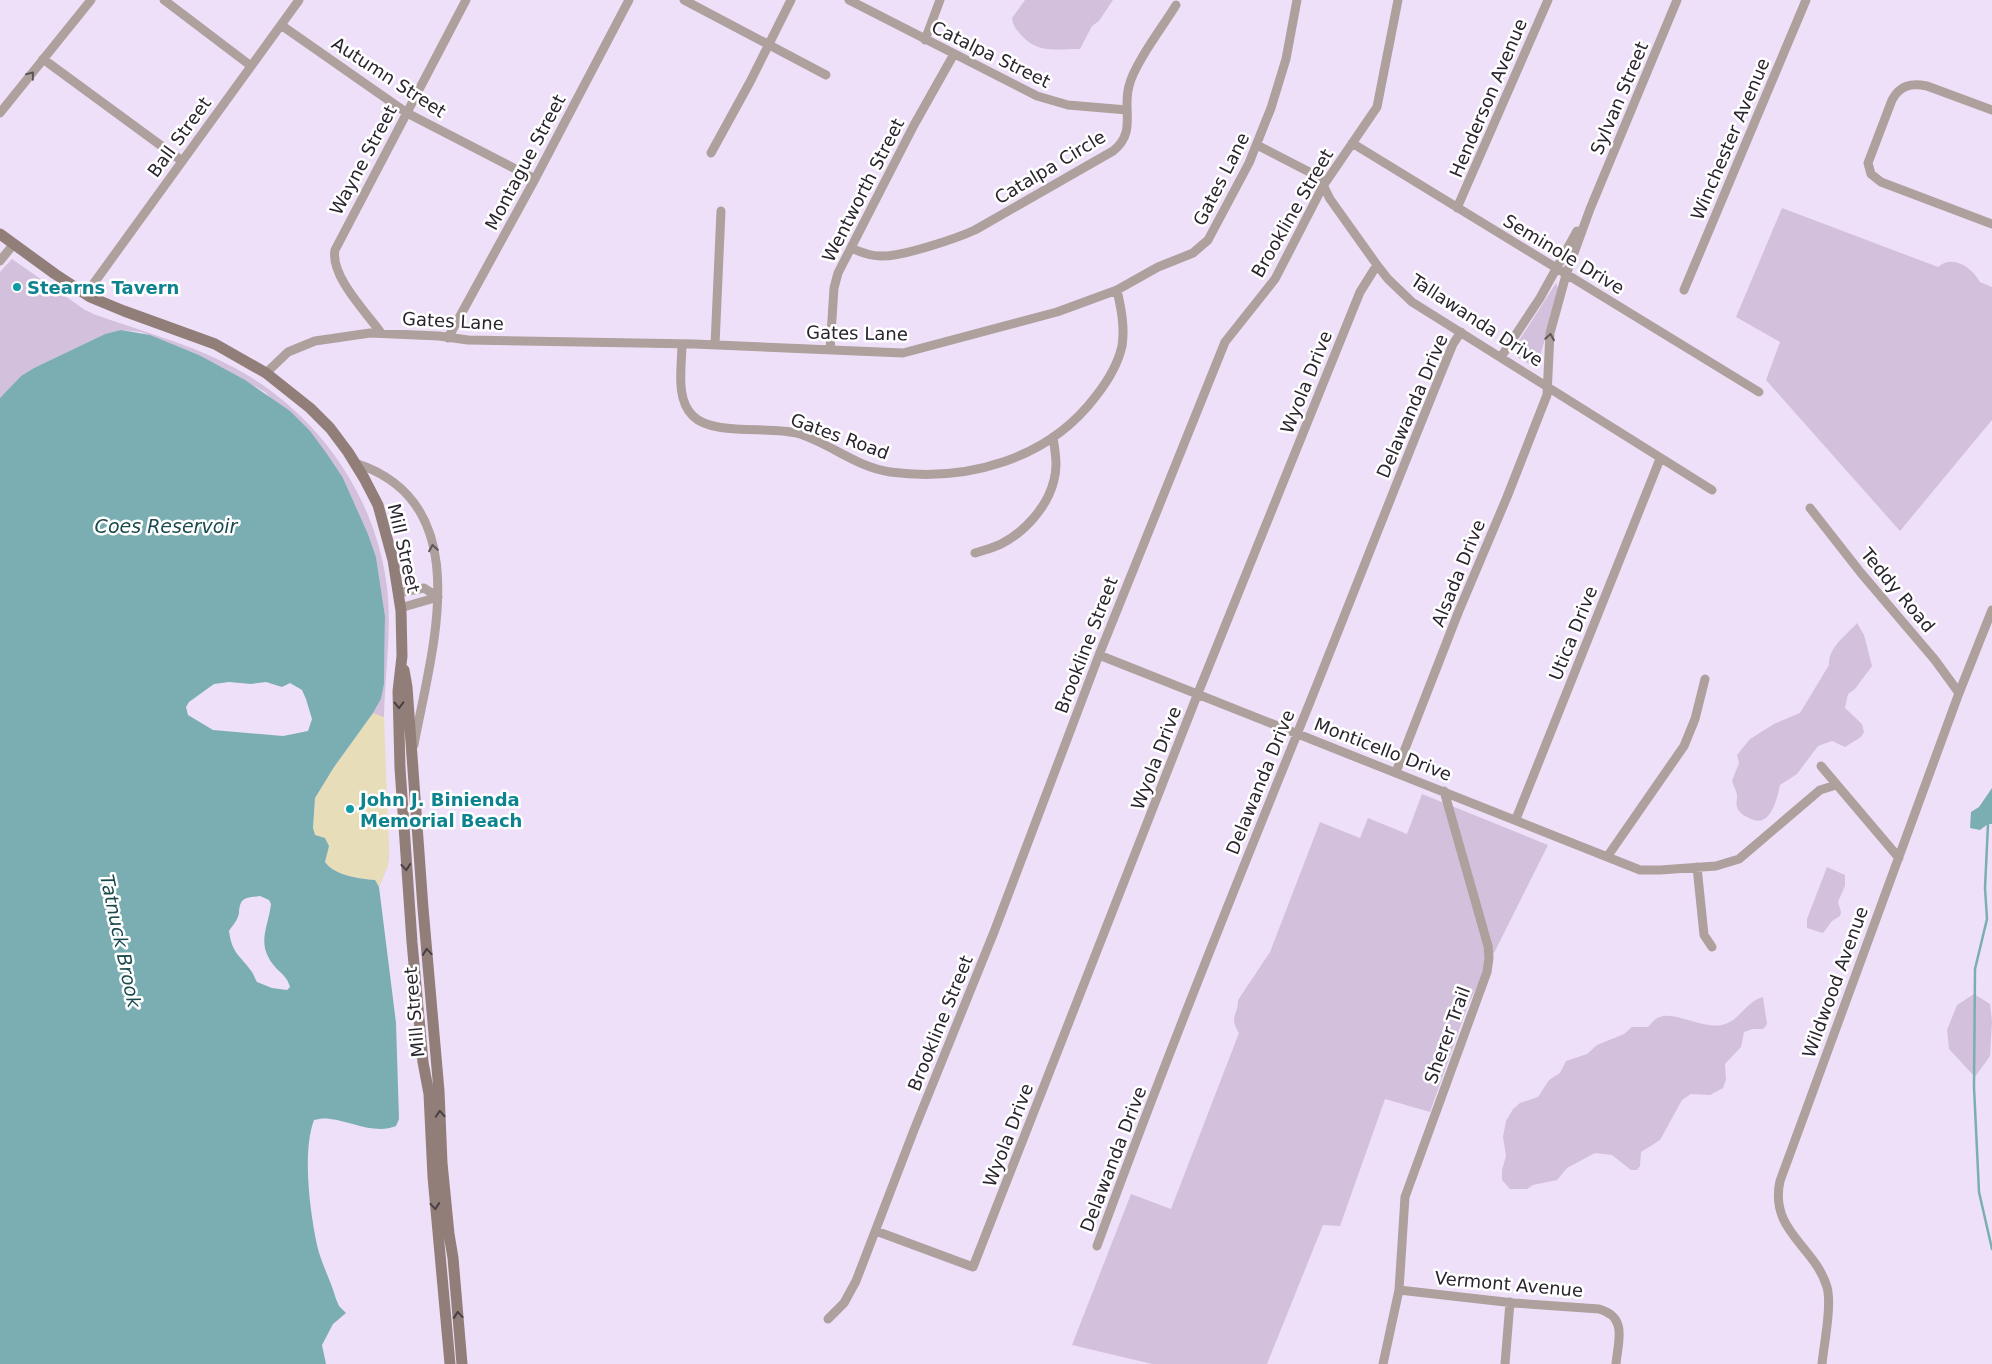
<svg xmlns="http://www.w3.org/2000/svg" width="1992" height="1364" font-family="'DejaVu Sans',sans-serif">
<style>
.green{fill:#d2c0dd}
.sand{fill:#e7ddb8}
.water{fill:#7aaeb2;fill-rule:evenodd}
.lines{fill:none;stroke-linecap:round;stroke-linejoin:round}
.stream{stroke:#7aaeb2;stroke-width:2.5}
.minor{stroke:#aea09c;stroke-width:9}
.secondary{stroke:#927e78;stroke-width:11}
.oneway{stroke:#5f565a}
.oneway2{stroke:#493f44}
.culture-dot{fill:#0f9aa8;stroke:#fff;stroke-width:2}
.labels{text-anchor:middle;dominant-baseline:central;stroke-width:5;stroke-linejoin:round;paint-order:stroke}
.street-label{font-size:18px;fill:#2a242e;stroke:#fff}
.culture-label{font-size:18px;font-weight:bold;fill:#0d838f;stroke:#fff;text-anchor:start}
.water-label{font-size:19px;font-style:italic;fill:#1a4a4d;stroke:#fff}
</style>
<rect width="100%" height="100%" fill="#efe0f9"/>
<path class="green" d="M1025 0H1113L1099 21 1092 26 1080 49C1056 49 1038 54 1021 35 1016 29 1013 26 1012 18Z
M1782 208 1938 267C1952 254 1972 267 1980 282L1992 287V420L1900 531 1766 380 1780 342 1736 317Z
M12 259 85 310 96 315C138 330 183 342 223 362 311 404 375 490 387 587 392 630 385 673 384 716 383 761 386 806 389 851L388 865 379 887 375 880 329 845 313 828 334 767 373 713 381 699 384 684 385 616 376 557 368 534 343 478 265 392 199 355 141 332 122 330 105 334 34 368 21 376 0 398V272Z
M1556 283 1559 290 1539 360 1529 364 1515 356 1518 342Z
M1857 623 1864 635 1872 666 1855 689 1848 694 1845 708 1862 724 1864 732 1861 737 1845 747 1832 741 1818 746 1797 774 1780 785C1777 800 1770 830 1749 818 1745 816 1741 814 1739 811 1735 805 1737 802 1737 796 1737 791 1733 785 1732 781L1739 763 1737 755 1750 739 1774 724 1800 713 1829 665C1828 647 1847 635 1857 623Z
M1422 794 1548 845 1468 1005 1430 1112 1385 1099 1340 1226 1323 1225 1267 1364H1152L1072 1345 1131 1194 1171 1209 1239 1033C1228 1017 1239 1013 1238 1000L1270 952 1320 822 1360 838 1368 818 1407 834Z
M1827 867 1845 875V886L1838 902 1841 912 1840 916 1832 921 1823 933 1807 928V919Z
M1974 994 1990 1004 1992 1021 1990 1056 1975 1077 1949 1049 1947 1030 1957 1005Z
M1763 997 1767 1024 1763 1029H1753L1744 1032 1741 1047 1725 1064 1726 1080 1723 1088 1710 1095 1691 1094 1682 1100 1660 1140 1641 1152 1640 1166 1637 1170H1631L1612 1155 1595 1153 1567 1168 1557 1180 1533 1185 1527 1189H1510L1502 1180V1170L1506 1156 1503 1137 1506 1121 1513 1109 1520 1103 1538 1097 1549 1080 1560 1073 1566 1061 1587 1054 1597 1045 1624 1034 1632 1027H1648C1652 1023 1655 1018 1660 1017 1675 1011 1702 1029 1722 1025 1740 1021 1746 1001 1763 997Z"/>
<path class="sand" d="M373 713 384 717 389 851 388 865 379 887 375 880C359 879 334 875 325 862L329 845 315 835 313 829 315 798 334 767Z"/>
<path class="water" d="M121 330 150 335 199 355 245 380 290 411 310 431 327 454 343 478 368 534 376 557 385 616 384 684 381 699 373 713 334 767 315 798 313 828 315 835 325 838 329 846 325 862C334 875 359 879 375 880L379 887 396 1023 399 1119 396 1126C375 1135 350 1121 330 1119 324 1118 319 1119 314 1120 302 1152 310 1212 317 1245 321 1263 331 1281 336 1299L339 1306 346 1313 333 1324 322 1345 326 1364H0V398L21 376 34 368 105 334ZM229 682 251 684 266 682 282 687 290 683 302 690 306 699 312 719 308 731 283 736 213 730 188 715 186 707 189 702 214 684ZM260 896 269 900 271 904C268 929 255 944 276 968 283 975 287 977 290 987L287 990 272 988 257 982C255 979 254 975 252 972 240 955 232 954 229 931 232 926 238 920 239 913 240 897 245 898 260 896Z
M1992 788V824H1988L1980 830 1970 828 1971 812 1979 807Z"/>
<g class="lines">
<path class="stream" d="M1988 824 1985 888 1987 919 1975 969 1974 1087 1979 1192 1992 1249"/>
<path class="minor" d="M164 0 251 66
M684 0 826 75
M849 0 1037 96 1068 105 1127 110
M281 25 407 113 535 179
M925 40 940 0
M43 59 182 161
M1992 110 1927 86C1911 83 1900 85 1892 100L1868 163 1871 174 1881 182 1992 224
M0 113 91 0
M1352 143 1759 392
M1257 145 1319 177 1330 199 1377 265 1388 279 1412 302 1712 490
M711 153 750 82 791 0
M1457 208 1548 0
M851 248C860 252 870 256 881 256 901 257 955 239 975 230L1113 151C1137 132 1122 111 1129 86 1134 64 1164 25 1176 5
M0 261 13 245
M1684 290 1806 0
M86 294 299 0
M381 333C367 313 330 276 335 250L466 0
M448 338 535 179 629 0
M682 344C682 366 675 399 693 416 713 436 768 426 796 433 829 442 855 467 890 472 967 482 1048 460 1096 396 1107 382 1118 364 1122 346 1125 327 1121 308 1117 290
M715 345 721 211
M830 350 834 288 838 273 914 125 954 54
M1501 357 1540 298 1577 231
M266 373 288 352 315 341 370 333 439 336 468 340 694 344 903 353 1057 312 1117 290 1158 267 1193 253 1208 240 1249 163 1271 108 1286 59 1297 0
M355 463C480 503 431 651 414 745
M1810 508 1861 573 1935 660 1959 693
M975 553C984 550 993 548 1001 544 1025 532 1048 506 1054 480 1058 466 1055 451 1053 437
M398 593 424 588 438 597 400 608
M1099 655 1640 870H1660L1716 866 1739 859 1820 790 1836 785
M1821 766 1899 858
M1396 772 1458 613 1507 497 1547 395 1550 333 1566 275 1590 209 1677 0
M1516 819 1660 459
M1607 857 1684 746 1695 719 1705 679
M1697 867 1704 935 1712 947
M876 1231 973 1267 1198 693 1360 292 1377 265
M1097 1246C1164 1063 1237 882 1310 702 1358 582 1404 463 1453 344L1461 332
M1399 1290 1514 1303 1599 1309C1628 1317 1618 1341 1616 1364
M828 1319 844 1303 856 1281 914 1130 994 932 1099 655 1225 342 1275 279 1323 186 1377 107 1398 0
M1383 1364 1399 1290 1405 1197 1487 972 1489 958 1488 946 1444 791
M1505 1364 1510 1302
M1822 1364C1824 1344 1832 1305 1827 1287 1815 1246 1769 1231 1780 1181L1959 693 1992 610"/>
<path class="secondary" d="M0 234 55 274 90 297 124 311 215 344 266 373 310 408 330 428 348 452 364 478 378 505 393 560 401 611 402 656 398 691 400 768 412 942 423 1062 429 1094 433 1177 450 1364
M404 670 407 687 423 908 439 1091 442 1163 449 1234 453 1258 462 1364"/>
</g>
<defs><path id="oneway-chevron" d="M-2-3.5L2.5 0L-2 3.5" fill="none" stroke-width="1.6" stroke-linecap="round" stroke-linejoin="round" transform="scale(1.25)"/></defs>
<g class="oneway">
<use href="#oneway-chevron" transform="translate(31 75) rotate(-51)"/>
<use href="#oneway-chevron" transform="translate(1550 337) rotate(-81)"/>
<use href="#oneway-chevron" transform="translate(433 548) rotate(-99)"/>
</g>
<g class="oneway2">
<use href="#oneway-chevron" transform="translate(399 705) rotate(89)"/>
<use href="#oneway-chevron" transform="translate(406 867) rotate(85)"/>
<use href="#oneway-chevron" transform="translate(427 952) rotate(-95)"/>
<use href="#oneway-chevron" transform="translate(440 1114) rotate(-94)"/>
<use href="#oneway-chevron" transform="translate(435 1206) rotate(85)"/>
<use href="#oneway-chevron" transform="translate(458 1315) rotate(-95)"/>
</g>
<g class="culture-dot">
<circle cx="17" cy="287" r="5"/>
<circle cx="350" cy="809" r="5"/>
</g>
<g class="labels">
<g class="street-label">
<text transform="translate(991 54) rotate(26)">Catalpa Street</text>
<text transform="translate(389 77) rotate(33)">Autumn Street</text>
<text transform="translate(1488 98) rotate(-67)">Henderson Avenue</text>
<text transform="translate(1619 98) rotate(-67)">Sylvan Street</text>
<text transform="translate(179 137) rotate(-54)">Ball Street</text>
<text transform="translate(1730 139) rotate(-67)">Winchester Avenue</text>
<text transform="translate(363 160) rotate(-62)">Wayne Street</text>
<text transform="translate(525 162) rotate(-62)">Montague Street</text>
<text transform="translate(1050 167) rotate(-31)">Catalpa Circle</text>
<text transform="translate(1221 179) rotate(-63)">Gates Lane</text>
<text transform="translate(863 190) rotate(-63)">Wentworth Street</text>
<text transform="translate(1292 213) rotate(-60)">Brookline Street</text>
<text transform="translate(1564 254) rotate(31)">Seminole Drive</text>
<text transform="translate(1477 320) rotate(33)">Tallawanda Drive</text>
<text transform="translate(453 321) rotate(3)">Gates Lane</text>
<text transform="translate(857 333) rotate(1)">Gates Lane</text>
<text transform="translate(1306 382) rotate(-68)">Wyola Drive</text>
<text transform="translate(1412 406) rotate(-67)">Delawanda Drive</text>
<text transform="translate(840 436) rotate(20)">Gates Road</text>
<text transform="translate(404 548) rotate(77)">Mill Street</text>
<text transform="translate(1458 573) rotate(-68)">Alsada Drive</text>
<text transform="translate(1898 590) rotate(50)">Teddy Road</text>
<text transform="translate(1573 633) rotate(-68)">Utica Drive</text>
<text transform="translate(1086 645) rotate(-69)">Brookline Street</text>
<text transform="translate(1383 749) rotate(21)">Monticello Drive</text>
<text transform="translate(1156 758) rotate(-69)">Wyola Drive</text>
<text transform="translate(1260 782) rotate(-68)">Delawanda Drive</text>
<text transform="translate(1835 982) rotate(-70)">Wildwood Avenue</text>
<text transform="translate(414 1012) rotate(-95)">Mill Street</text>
<text transform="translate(940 1023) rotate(-68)">Brookline Street</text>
<text transform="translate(1447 1035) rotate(-70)">Sherer Trail</text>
<text transform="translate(1008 1135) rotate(-69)">Wyola Drive</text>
<text transform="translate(1113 1159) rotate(-69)">Delawanda Drive</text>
<text transform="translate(1509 1284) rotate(5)">Vermont Avenue</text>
</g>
<g class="culture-label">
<text x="27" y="287">Stearns Tavern</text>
<text x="360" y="799">John J. Binienda<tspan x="360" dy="21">Memorial Beach</tspan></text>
</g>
<g class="water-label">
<text x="166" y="526">Coes Reservoir</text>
<text transform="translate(121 941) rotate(78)">Tatnuck Brook</text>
</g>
</g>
</svg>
